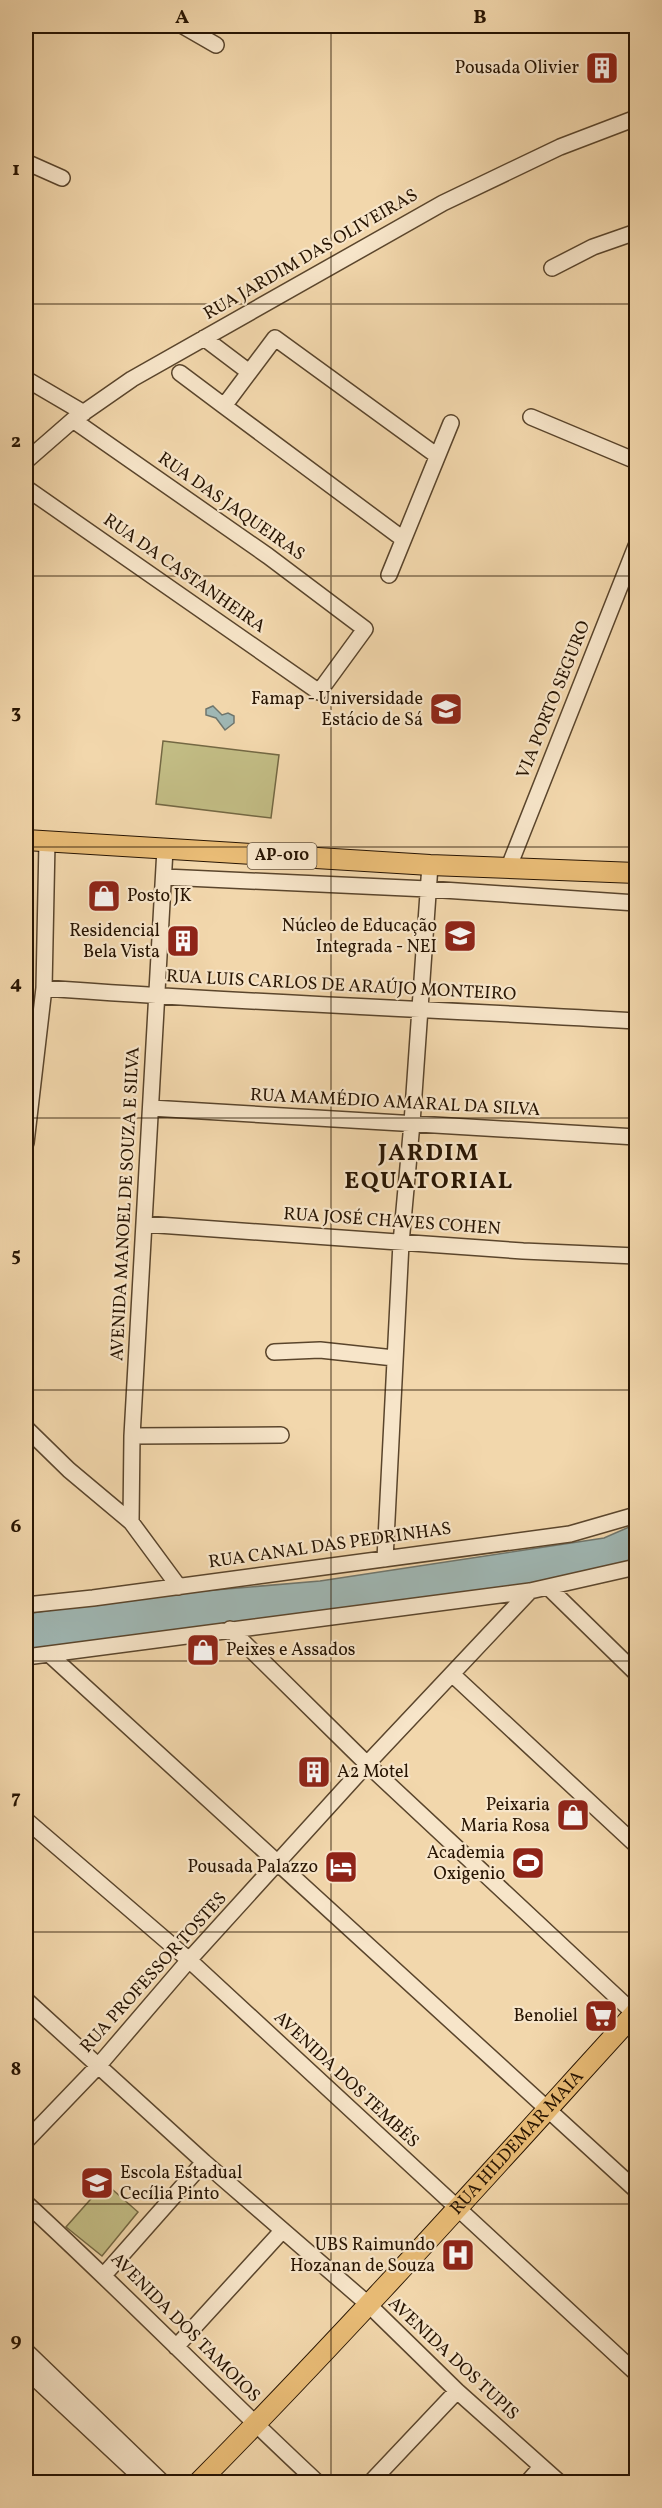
<svg xmlns="http://www.w3.org/2000/svg" width="662" height="2508" font-family="Vollkorn,serif">
<style>
.green{fill:#c2bc84;stroke:#746843;stroke-width:1.5}
.water{fill:#9fb7b4;stroke:#6f766d;stroke-width:1.5}
.lines{fill:none;stroke-linecap:round;stroke-linejoin:round}
.minor-casing{stroke:#5a452c;stroke-width:18}
.major-casing{stroke:#271402;stroke-width:22}
.minor{stroke:#f7e5c9;stroke-width:15}
.major{stroke:#e9bc76;stroke-width:20}
.grid{fill:none;stroke:#271402;stroke-width:1.5;stroke-opacity:0.55}
.labels{text-anchor:middle;dominant-baseline:central;stroke-width:4.5;stroke-linejoin:round;paint-order:stroke}
.shield{fill:#f7e5c9;stroke:#65533e;stroke-width:1.5}
.shield-label{font-size:16px;font-weight:bold;fill:#271402}
.poi-label{font-size:18px;fill:#271402;stroke:#f7e5c9;text-anchor:end}
.street-label{font-size:18px;fill:#271402;stroke:#f7e5c9}
.district-label{font-size:24px;font-weight:bold;letter-spacing:1.5px;fill:#271402;stroke:#f7e5c9}
.neatline{fill:none;stroke:#271402;stroke-width:2}
.grid-label{font-size:20px;text-anchor:middle;font-weight:bold;fill:#271402}
</style>
<rect width="100%" height="100%" fill="#f2d7ac"/>
<filter id="stains"><feTurbulence type="fractalNoise" baseFrequency=".00333" numOctaves="4"/><feColorMatrix values="0 0 0 0 .2 0 0 0 0 .09 0 0 0 0 .02 0 0 0 .5 -.17"/></filter>
<radialGradient id="worn" r=".72"><stop offset=".6" stop-color="#630" stop-opacity="0"/><stop offset="1" stop-color="#630" stop-opacity=".3"/></radialGradient>
<path class="green" d="M163 741 279 755 271 818 156 804Z
M105 2183 138 2212 102 2256 66 2227Z"/>
<path class="water" d="M213 706 222 715 228 713 234 716V723L225 730 216 718 206 715V709Z
M636 1524V1560L522 1586 26 1653V1614L144 1596 320 1581 604 1538Z"/>
<g class="lines">
<defs>
<path id="minor" d="M183 26 216 45
M26 162 62 178
M552 268 593 247 636 232
M204 338 249 372
M180 373 224 406
M26 379 84 413
M531 417 636 461
M26 461 73 420 132 379 443 203 560 147 636 118
M26 488 319 692 365 629 268 556 73 420
M403 539 224 406 275 338 436 455
M389 575 451 423
M508 869 636 546
M165 877 428 889 636 903
M44 988C241 1003 439 1009 636 1021
M151 1108 636 1137
M26 1143 44 988 47 842
M144 1224 523 1251 636 1256
M274 1352 320 1350 394 1358
M26 1428 69 1470 131 1522 179 1587
M132 1436 281 1435
M131 1522 132 1436 165 849
M385 1559 401 1243 412 1123 430 865
M549 1588 636 1673
M26 1605 93 1598 570 1534 636 1515
M230 1629 367 1764 636 2015
M49 1654 636 2190
M26 1657 530 1591 636 1567
M453 1675 636 1845
M26 1820 189 1960 636 2373
M26 2000 204 2162 369 2305 457 2391 559 2482
M26 2141 99 2065 189 1960 367 1764 530 1591
M26 2203C125 2294 218 2390 317 2482
M104 2275 204 2162
M176 2347 282 2231
M26 2351 162 2482
M26 2370 146 2482
M371 2482 457 2391
M528 2482 541 2467"/>
<g id="major">
<path d="M26 840 430 865 636 873"/>
<path id="s1" d="M199 2482C349 2330 492 2170 636 2012"/>
</g>
</defs>
<use href="#minor" class="minor-casing"/>
<use href="#major" class="major-casing"/>
<use href="#minor" class="minor"/>
<use href="#major" class="major"/>
</g>
<path class="grid" d="M331 26V2482M26 304H636M26 576H636M26 847H636M26 1118H636M26 1390H636M26 1661H636M26 1932H636M26 2204H636"/>
<defs>
<symbol id="building-square" viewBox="-11 -11 22 22"><rect x="-9" y="-9" width="18" height="18" rx="4" fill="#8f2418" stroke="#f7e5c9"/><path d="M-4-6H4V6H1V3H-1V6H-4ZM-2.5-4.3h1.7v1.8h-1.7ZM.8-4.3h1.7v1.8H.8ZM-2.5-1h1.7V.8h-1.7ZM.8-1h1.7V.8H.8Z" fill="#fff"/></symbol>
<symbol id="university-square" viewBox="-11 -11 22 22"><rect x="-9" y="-9" width="18" height="18" rx="4" fill="#8f2418" stroke="#f7e5c9"/><path d="M0-5L7-2L0 1L-7-2ZM-4 1L0 2.5L4 1V4Q0 6-4 4Z" fill="#fff"/></symbol>
<symbol id="shop-square" viewBox="-11 -11 22 22"><rect x="-9" y="-9" width="18" height="18" rx="4" fill="#8f2418" stroke="#f7e5c9"/><path d="M-5-2.5h2.3a2.7 3.5 0 0 1 5.4 0H5L5.5 6h-11ZM-1.5-2.5h3a1.5 2.3 0 0 0-3 0Z" fill="#fff"/></symbol>
<symbol id="school-square" viewBox="-11 -11 22 22"><rect x="-9" y="-9" width="18" height="18" rx="4" fill="#8f2418" stroke="#f7e5c9"/><path d="M0-5L7-2L0 1L-7-2ZM-4 1L0 2.5L4 1V4Q0 6-4 4Z" fill="#fff"/></symbol>
<symbol id="stadium-square" viewBox="-11 -11 22 22"><rect x="-9" y="-9" width="18" height="18" rx="4" fill="#8f2418" stroke="#f7e5c9"/><path d="M0-5a6.5 5 0 1 0 0 10a6.5 5 0 1 0 0-10ZM-3.5-1.8h7v3.6h-7Z" fill="#fff"/></symbol>
<symbol id="hotel-square" viewBox="-11 -11 22 22"><rect x="-9" y="-9" width="18" height="18" rx="4" fill="#8f2418" stroke="#f7e5c9"/><path d="M-6-4.5h1.5V1H6V5H4.5V3h-9V5H-6ZM-4 0a1.8 1.8 0 1 1 3.6 0ZM.5 0V-2.5h3Q6-2.5 6 0Z" fill="#fff"/></symbol>
<symbol id="supermarket-square" viewBox="-11 -11 22 22"><rect x="-9" y="-9" width="18" height="18" rx="4" fill="#8f2418" stroke="#f7e5c9"/><path d="M-6-5.5h2.5l.6 2H6L4.5 2H-2.5L-4.4-4H-6ZM-1.5 3.2a1.3 1.3 0 1 0 .1 0ZM3 3.2a1.3 1.3 0 1 0 .1 0Z" fill="#fff"/></symbol>
<symbol id="hospital-square" viewBox="-11 -11 22 22"><rect x="-9" y="-9" width="18" height="18" rx="4" fill="#8f2418" stroke="#f7e5c9"/><path d="M-5-5h3v3.5h4V-5h3V5h-3V1.5h-4V5h-3Z" fill="#fff"/></symbol>
</defs>
<g fill-rule="evenodd">
<use href="#building-square" x="583" y="49" width="38" height="38"/>
<use href="#university-square" x="427" y="690" width="38" height="38"/>
<use href="#shop-square" x="85" y="877" width="38" height="38"/>
<use href="#school-square" x="441" y="917" width="38" height="38"/>
<use href="#building-square" x="164" y="922" width="38" height="38"/>
<use href="#shop-square" x="184" y="1631" width="38" height="38"/>
<use href="#building-square" x="295" y="1753" width="38" height="38"/>
<use href="#shop-square" x="554" y="1796" width="38" height="38"/>
<use href="#stadium-square" x="509" y="1844" width="38" height="38"/>
<use href="#hotel-square" x="322" y="1848" width="38" height="38"/>
<use href="#supermarket-square" x="582" y="1997" width="38" height="38"/>
<use href="#school-square" x="78" y="2164" width="38" height="38"/>
<use href="#hospital-square" x="439" y="2236" width="38" height="38"/>
</g>
<g class="labels">
<rect class="shield" x="247.5" y="843" width="69" height="26" rx="4.5"/>
<g class="shield-label">
<text x="282" y="856">AP-010</text>
</g>
<g class="poi-label">
<text x="579" y="68">Pousada Olivier</text>
<text x="423" y="699">Famap - Universidade<tspan x="423" dy="21">Estácio de Sá</tspan></text>
<text x="127" y="896" text-anchor="start">Posto JK</text>
<text x="437" y="926">Núcleo de Educação<tspan x="437" dy="21">Integrada - NEI</tspan></text>
<text x="160" y="931">Residencial<tspan x="160" dy="21">Bela Vista</tspan></text>
<text x="226" y="1650" text-anchor="start">Peixes e Assados</text>
<text x="337" y="1772" text-anchor="start">A2 Motel</text>
<text x="550" y="1805">Peixaria<tspan x="550" dy="21">Maria Rosa</tspan></text>
<text x="505" y="1853">Academia<tspan x="505" dy="21">Oxigenio</tspan></text>
<text x="318" y="1867">Pousada Palazzo</text>
<text x="578" y="2016">Benoliel</text>
<text x="120" y="2173" text-anchor="start">Escola Estadual<tspan x="120" dy="21">Cecília Pinto</tspan></text>
<text x="435" y="2245">UBS Raimundo<tspan x="435" dy="21">Hozanan de Souza</tspan></text>
</g>
<g class="street-label">
<text transform="translate(311 255) rotate(-30)">RUA JARDIM DAS OLIVEIRAS</text>
<text transform="translate(231 507) rotate(35)">RUA DAS JAQUEIRAS</text>
<text transform="translate(184 574) rotate(35)">RUA DA CASTANHEIRA</text>
<text transform="translate(554 700) rotate(-68)">VIA PORTO SEGURO</text>
<text transform="translate(341 986) rotate(3)">RUA LUIS CARLOS DE ARAÚJO MONTEIRO</text>
<text transform="translate(395 1103) rotate(3)">RUA MAMÉDIO AMARAL DA SILVA</text>
<text transform="translate(126 1204) rotate(-87)">AVENIDA MANOEL DE SOUZA E SILVA</text>
<text transform="translate(392 1222) rotate(4)">RUA JOSÉ CHAVES COHEN</text>
<text transform="translate(330 1546) rotate(-8)">RUA CANAL DAS PEDRINHAS</text>
<text transform="translate(154 1973) rotate(-48)">RUA PROFESSOR TOSTES</text>
<text transform="translate(346 2080) rotate(43)">AVENIDA DOS TEMBÉS</text>
<text stroke="none"><textPath href="#s1" startOffset="465">RUA HILDEMAR MAIA</textPath></text>
<text transform="translate(185 2328) rotate(45)">AVENIDA DOS TAMOIOS</text>
<text transform="translate(453 2359) rotate(43)">AVENIDA DOS TUPIS</text>
</g>
<g class="district-label">
<text x="429" y="1154">JARDIM<tspan x="429" dy="28">EQUATORIAL</tspan></text>
</g>
</g>
<rect width="662" height="2508" fill="none" stroke="#f2d7ac" stroke-width="66"/>
<rect x="33" y="33" width="596" height="2442" class="neatline"/>
<g class="grid-label">
<text x="182" y="23">A</text>
<text x="480" y="23">B</text>
<text x="16" y="175">1</text>
<text x="16" y="447">2</text>
<text x="16" y="718">3</text>
<text x="16" y="989">4</text>
<text x="16" y="1261">5</text>
<text x="16" y="1532">6</text>
<text x="16" y="1803">7</text>
<text x="16" y="2075">8</text>
<text x="16" y="2346">9</text>
</g>
<rect width="100%" height="100%" filter="url(#stains)"/>
<rect width="100%" height="100%" fill="url(#worn)"/>
</svg>
